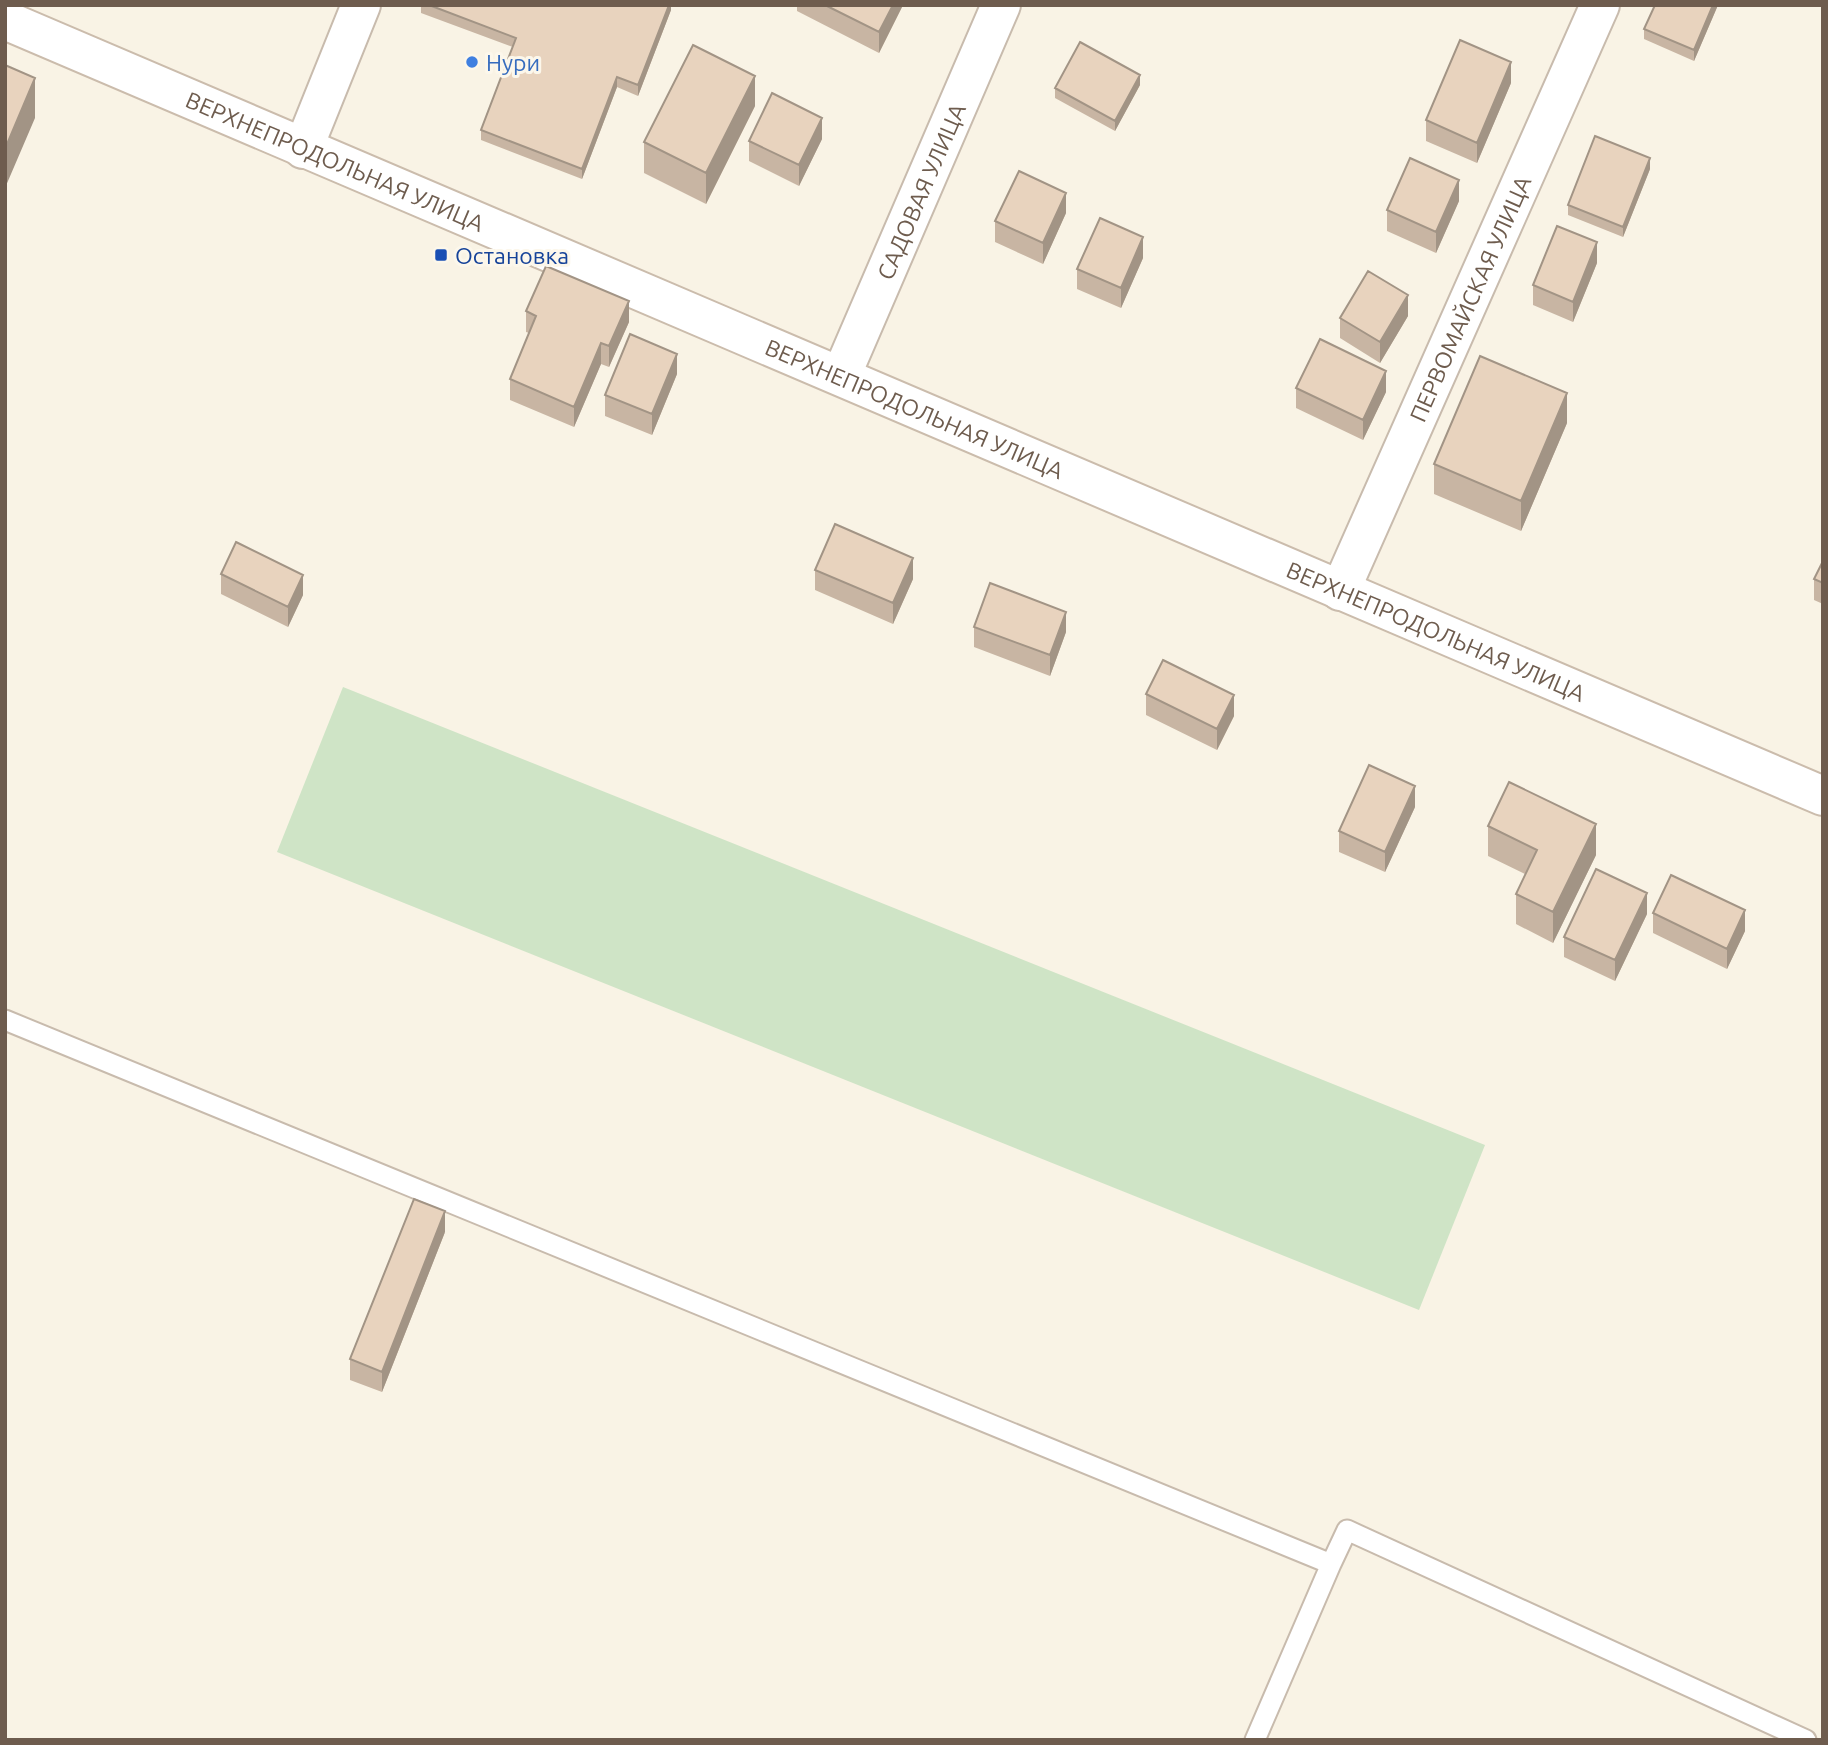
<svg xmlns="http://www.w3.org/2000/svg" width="1828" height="1745" font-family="Ubuntu,sans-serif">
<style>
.green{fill:#cfe4c6}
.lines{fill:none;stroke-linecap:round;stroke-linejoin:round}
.service-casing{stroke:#c8bbad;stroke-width:23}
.minor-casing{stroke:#c8bbad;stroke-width:42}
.secondary-casing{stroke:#cbbcac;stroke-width:42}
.service{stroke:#fff;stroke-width:19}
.minor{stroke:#fff;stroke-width:38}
.secondary{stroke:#fff;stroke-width:38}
.wall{fill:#c8b5a3}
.shaded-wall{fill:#a29485}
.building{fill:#e8d3be;stroke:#a29485;stroke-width:2}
.shop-dot{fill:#3f7fe0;stroke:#fcf7eb;stroke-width:2.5}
.transit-dot{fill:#1a4fb4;stroke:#fcf7eb;stroke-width:2.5}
.labels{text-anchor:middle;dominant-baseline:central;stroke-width:6;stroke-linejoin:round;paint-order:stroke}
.shop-label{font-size:23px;fill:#366cbe;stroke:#fcf7eb;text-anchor:start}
.street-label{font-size:23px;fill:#6e5c4e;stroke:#fcf7eb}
.transit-label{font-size:23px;fill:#164399;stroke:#fcf7eb;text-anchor:start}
</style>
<rect width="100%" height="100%" fill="#f9f3e5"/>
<path class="green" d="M343 687 1485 1145 1419 1310 277 852Z"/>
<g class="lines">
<defs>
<path id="service" d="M5 1020 1331 1564 1347 1530 1806 1740
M1255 1740 1331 1564"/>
<g id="minor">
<path d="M303 149 361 5"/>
<path id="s1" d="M841 376 1001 5"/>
<path id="s2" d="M1340 591 1600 5"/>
</g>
<g id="secondary">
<path id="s3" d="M5 20 1823 796"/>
</g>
</defs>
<use href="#service" class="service-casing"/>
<use href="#minor" class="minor-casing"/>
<use href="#secondary" class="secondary-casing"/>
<use href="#service" class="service"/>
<use href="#minor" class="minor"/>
<use href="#secondary" class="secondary"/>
</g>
<path class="wall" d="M421 5H671V10L638 96 617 87 582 179 481 140V130L513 47 421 13Z
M797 5H903L879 53 797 11Z
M1718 5 1694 61 1644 39V29Z
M1511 83 1477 163 1426 141V120Z
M1140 85 1115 131 1055 98V88Z
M755 106 706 204 644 173V142Z
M822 139 799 186 749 161V141Z
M1650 169 1623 237 1568 215V205Z
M1459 201 1436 253 1387 231V210Z
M1066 213 1043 264 995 242V221Z
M1143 258 1121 308 1077 289V269Z
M1597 263 1573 322 1533 305V285Z
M526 311 629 322 609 367 601 364 574 427 510 400V379L529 333 526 332Z
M1408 316 1380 363 1340 338V318Z
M677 374 652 435 605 416V395Z
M1296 388 1386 392 1363 440 1296 408Z
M1567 423 1521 531 1434 494V464Z
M1823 561V604L1814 600V579Z
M815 570 913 579 893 624 815 590Z
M221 574 303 595 288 627 221 594Z
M974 627 1066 632 1050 676 974 647Z
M1146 694 1234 716 1217 750 1146 715Z
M1415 807 1385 872 1339 852V831Z
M1488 826 1596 855 1553 943 1516 924V894L1525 874 1488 856Z
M1653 913 1745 931 1727 969 1653 933Z
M1647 914 1615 981 1564 957V937Z
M445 1232 382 1392 350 1380V1359Z"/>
<path class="shaded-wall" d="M669 5H671V10L638 96V85Z
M893 5H903L879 53V32Z
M1713 5H1718L1694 61V50Z
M1511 62V83L1477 163V143Z
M1140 75V85L1115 131V121Z
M755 76V106L706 204V173Z
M617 77V87L582 179V169Z
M35 78V118L5 188V149Z
M822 118V139L799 186V165Z
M1650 158V169L1623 237V227Z
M1459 180V201L1436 253V232Z
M1066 193V213L1043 264V243Z
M1143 237V258L1121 308V288Z
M1597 242V263L1573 322V302Z
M1408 295V316L1380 363V342Z
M629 301V322L609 367V346Z
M601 343V364L574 427V407Z
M677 354V374L652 435V414Z
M1386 371V392L1363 440V420Z
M1567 393V423L1521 531V501Z
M913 558V579L893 624V603Z
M303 575V595L288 627V607Z
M1066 612V632L1050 676V655Z
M1234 695V716L1217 750V729Z
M1415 786V807L1385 872V852Z
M1596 824V855L1553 943V912Z
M1647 893V914L1615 981V960Z
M1745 910V931L1727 969V949Z
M445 1211V1232L382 1392V1372Z"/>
<path class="building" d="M429 5H669L638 85 617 77 582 169 481 130 516 38Z
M825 5H893L879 32Z
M1655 5H1713L1694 50 1644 29Z
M1460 40 1511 62 1477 143 1426 120Z
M1080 42 1140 75 1115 121 1055 88Z
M693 45 755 76 706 173 644 142Z
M5 65 35 78 5 149Z
M772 93 822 118 799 165 749 141Z
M1595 136 1650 158 1623 227 1568 205Z
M1410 158 1459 180 1436 232 1387 210Z
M1019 171 1066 193 1043 243 995 221Z
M1100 218 1143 237 1121 288 1077 269Z
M1557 226 1597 242 1573 302 1533 285Z
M546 266 629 301 609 346 601 343 574 407 510 379 536 316 526 311Z
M1368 271 1408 295 1380 342 1340 318Z
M630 334 677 354 652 414 605 395Z
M1320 339 1386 371 1363 420 1296 388Z
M1480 356 1567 393 1521 501 1434 464Z
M835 524 913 558 893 603 815 570Z
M236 542 303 575 288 607 221 574Z
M1823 561V583L1814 579Z
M990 583 1066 612 1050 655 974 627Z
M1163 660 1234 695 1217 729 1146 694Z
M1369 765 1415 786 1385 852 1339 831Z
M1509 782 1596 824 1553 912 1516 894 1537 850 1488 826Z
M1596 869 1647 893 1615 960 1564 937Z
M1671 875 1745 910 1727 949 1653 913Z
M414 1199 445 1211 382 1372 350 1359Z"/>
<circle class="shop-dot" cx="472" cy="62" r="7"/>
<rect class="transit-dot" x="434" y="248" width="14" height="14" rx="3.5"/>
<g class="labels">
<g class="shop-label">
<text x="486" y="62">Нури</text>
</g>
<g class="street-label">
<text stroke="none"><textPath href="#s3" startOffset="359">ВЕРХНЕПРОДОЛЬНАЯ УЛИЦА</textPath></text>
<text stroke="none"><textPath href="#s1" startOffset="201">САДОВАЯ УЛИЦА</textPath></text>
<text stroke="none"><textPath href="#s2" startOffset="320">ПЕРВОМАЙСКАЯ УЛИЦА</textPath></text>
<text stroke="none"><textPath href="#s3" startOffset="989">ВЕРХНЕПРОДОЛЬНАЯ УЛИЦА</textPath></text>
<text stroke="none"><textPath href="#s3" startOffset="1556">ВЕРХНЕПРОДОЛЬНАЯ УЛИЦА</textPath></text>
</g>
<g class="transit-label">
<text x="455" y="255">Остановка</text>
</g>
</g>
<rect width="1828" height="1745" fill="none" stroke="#6e5c4e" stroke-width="14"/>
</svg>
